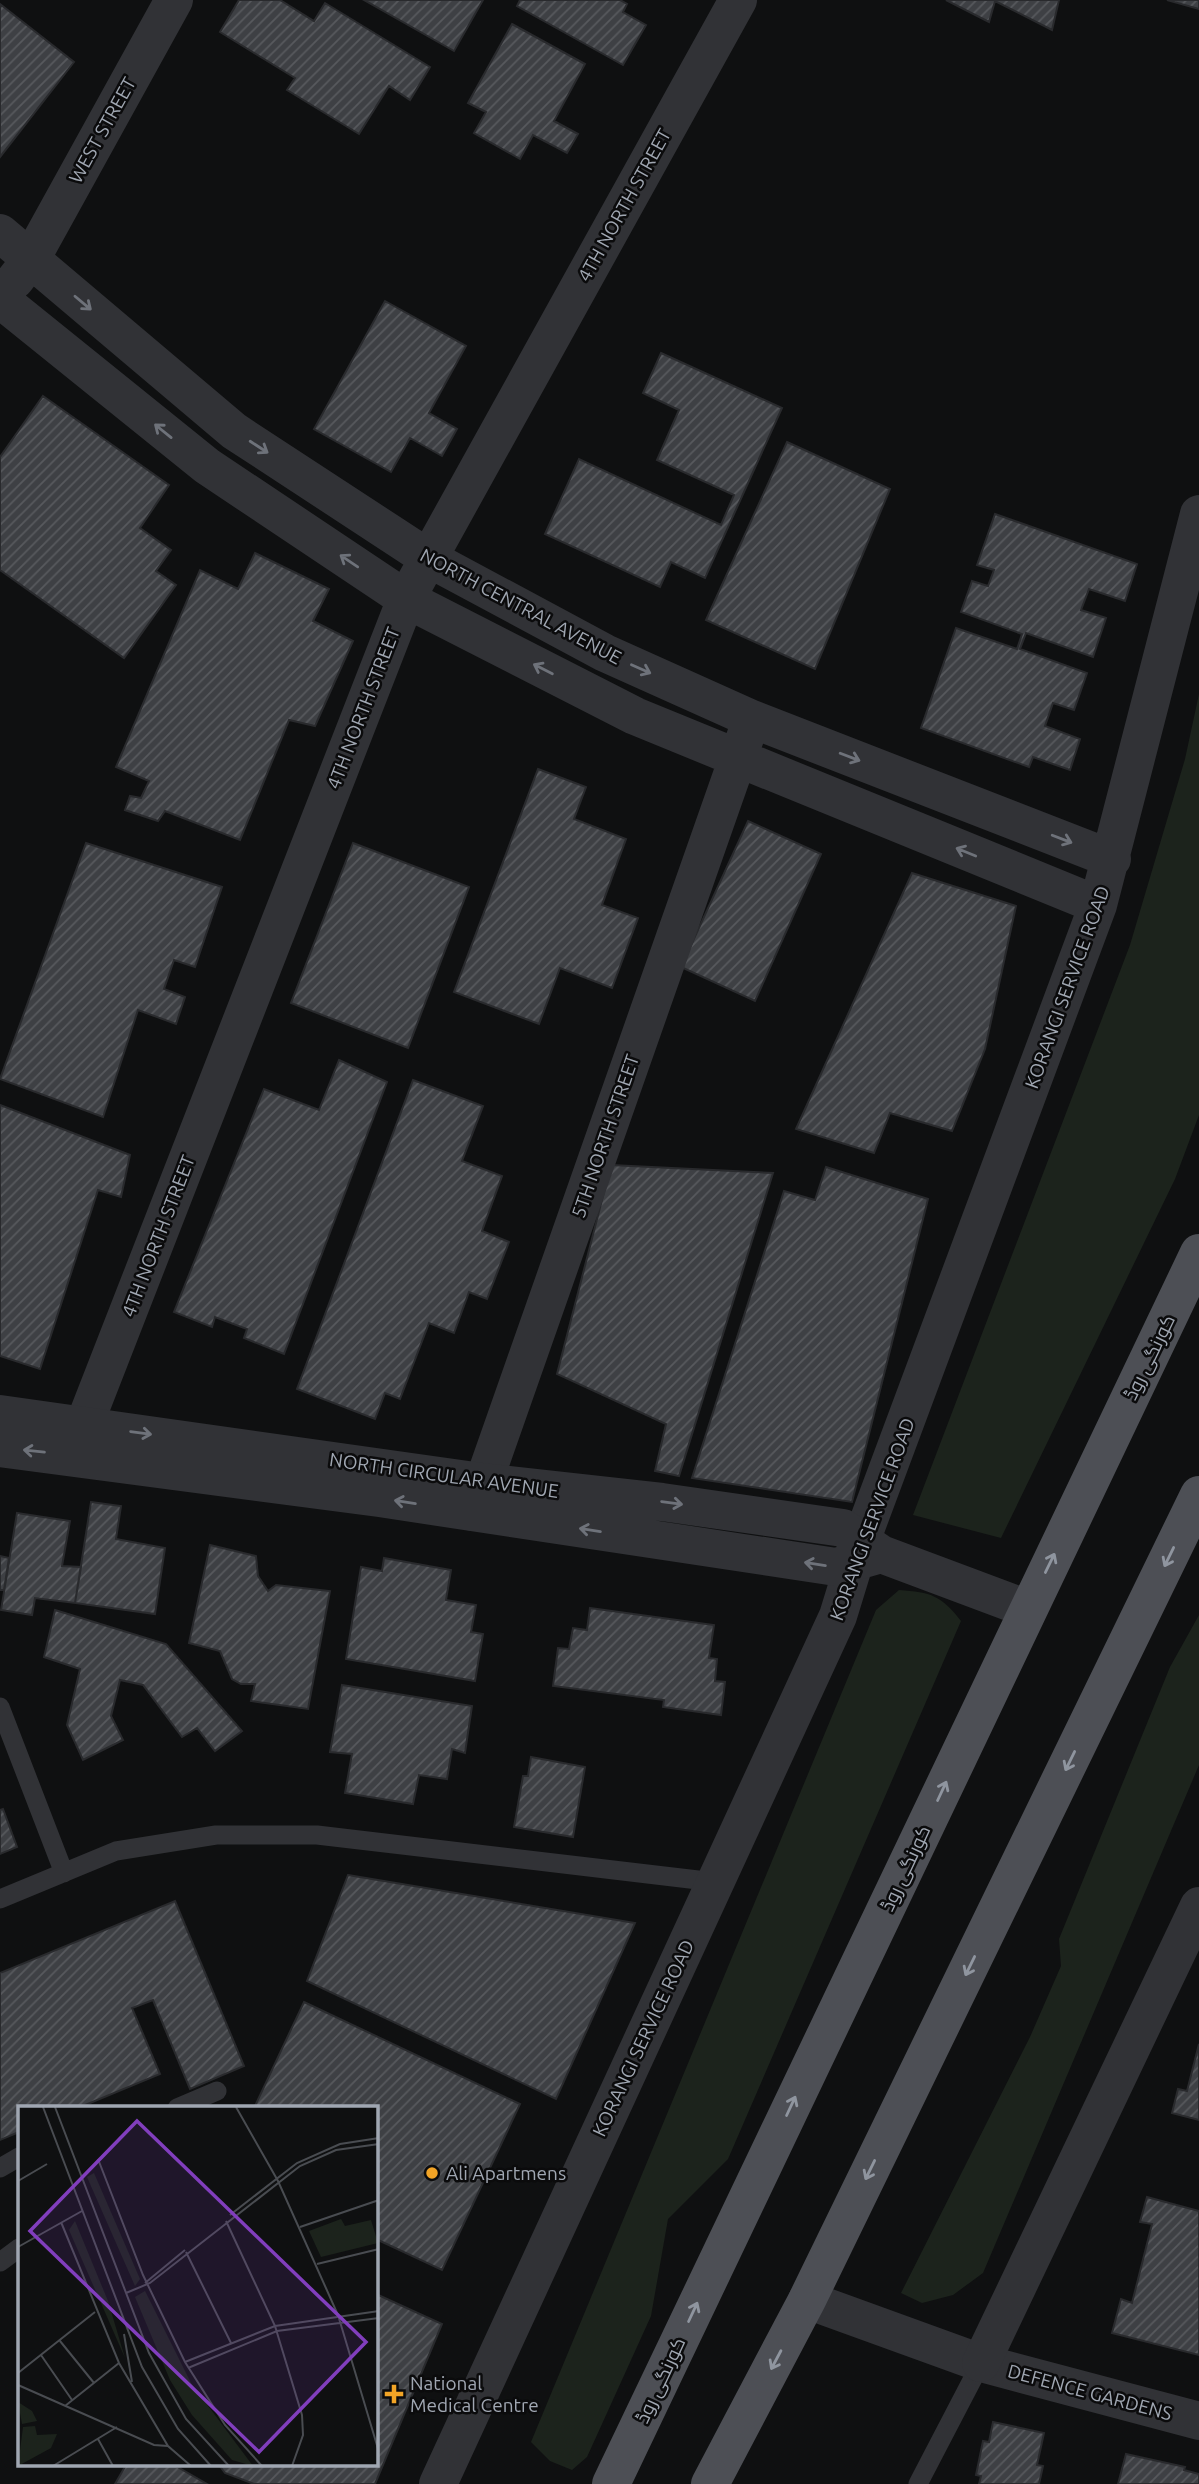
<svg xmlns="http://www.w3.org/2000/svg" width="1199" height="2484" font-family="Ubuntu,Cairo,sans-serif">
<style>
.green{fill:#1c231c}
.building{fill:url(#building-hatch);stroke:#292a2d;stroke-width:2}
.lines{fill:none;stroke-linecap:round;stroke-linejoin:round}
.service{stroke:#313236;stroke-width:19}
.minor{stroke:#313236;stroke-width:38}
.tertiary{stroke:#313236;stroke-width:38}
.primary{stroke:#4d4f55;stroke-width:38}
.oneway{stroke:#6e727a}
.oneway2{stroke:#8f959f}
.poi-dot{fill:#f2a426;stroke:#0b0b0c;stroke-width:2.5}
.labels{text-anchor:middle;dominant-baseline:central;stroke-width:5;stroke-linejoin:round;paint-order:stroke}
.street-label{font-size:19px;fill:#a0a7b2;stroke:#0b0b0c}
.poi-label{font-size:19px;fill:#a0a7b2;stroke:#0b0b0c;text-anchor:start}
.inset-road{fill:none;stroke:#494c51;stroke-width:2}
.view{fill:#813ebd;fill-opacity:0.15;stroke:#813ebd;stroke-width:3.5}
.inset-edge{fill:none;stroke:#a0a7b2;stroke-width:3.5}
</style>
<defs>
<pattern id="building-hatch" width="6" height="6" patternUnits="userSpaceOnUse" patternTransform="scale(1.75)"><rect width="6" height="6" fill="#3e4044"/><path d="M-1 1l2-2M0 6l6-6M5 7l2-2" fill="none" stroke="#57595d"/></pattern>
</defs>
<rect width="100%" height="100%" fill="#0f1011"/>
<path class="green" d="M1199 694V1115L1175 1179 1001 1538 913 1515 1130 945 1185 759Z
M899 1590C931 1592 942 1596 961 1621L728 2159 668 2219 651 2316 587 2457 572 2470 550 2461 531 2442 876 1610Z
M1199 1615V1765L983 2273 953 2295 922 2303 901 2293 1030 2037 1061 1966 1059 1939 1170 1667Z"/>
<path class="building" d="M239 0H280L314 21 325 3 430 67 410 100 389 86 359 134 287 90 295 78 220 32Z
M364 0H483L454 51Z
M520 0H620L627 4 623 12 646 25 623 65 517 6Z
M946 0H1059L1052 30 995 1 989 22Z
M1167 0H1199V9Z
M0 4 74 62 0 157Z
M512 24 585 64 554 121 578 134 567 153 533 135 520 159 474 133 486 112 468 103Z
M385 301 466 346 429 413 457 429 442 456 410 438 391 472 314 429Z
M661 353 782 408 705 578 671 562 660 587 545 534 579 459 721 525 734 495 657 460 679 410 643 393Z
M43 396 169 485 140 528 171 550 156 571 176 585 124 658 0 570V457Z
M787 442 890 489 815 669 706 620Z
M995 514 1137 564 1125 601 1089 589 1081 610 1106 618 1093 657 1026 633 1020 649 1087 673 1074 710 1053 703 1045 726 1080 739 1070 770 1033 757 1029 767 921 728 956 628 1017 649 1022 634 961 612 972 581 988 586 994 570 977 565Z
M255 553 329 589 313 621 353 641 315 726 289 720 240 840 165 811 158 821 125 810 130 796 141 798 149 781 116 767 200 570 238 589Z
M538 769 586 787 574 819 626 839 602 905 638 918 612 988 560 968 539 1024 454 992Z
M748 821 821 854 755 1001 681 967Z
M86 843 222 887 195 967 174 960 164 989 185 997 176 1024 138 1010 103 1117 0 1079Z
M353 843 469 887 408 1048 291 1003Z
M912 873 1016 906 985 1049 952 1131 890 1113 874 1153 796 1129Z
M339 1060 387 1082 284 1354 244 1338 247 1329 215 1317 212 1327 174 1312 264 1089 319 1110Z
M413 1080 483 1106 462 1161 502 1176 482 1231 509 1242 487 1299 469 1292 454 1333 429 1323 400 1399 385 1393 375 1419 297 1389Z
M0 1105 130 1155 121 1197 98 1190 40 1369 0 1356Z
M611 1165 773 1173 679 1476 655 1471 666 1424 557 1374Z
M826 1167 928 1199 852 1502 692 1478 784 1191 815 1200Z
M91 1502 121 1506 116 1539 165 1548 155 1614 75 1603Z
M17 1513 70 1521 62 1566 81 1567 75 1603 35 1598 32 1615 1 1610Z
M210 1545 256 1556 258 1576 268 1591 276 1585 330 1591 308 1709 251 1701 255 1684H241L232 1679 220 1651 189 1643Z
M0 1556 9 1558 4 1590H0Z
M384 1558 451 1570 446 1600 476 1605 471 1632 483 1634 475 1681 346 1659 361 1567 382 1571Z
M590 1608 714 1625 709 1658 717 1659 715 1681 725 1682 721 1715 663 1707 664 1700 553 1686 558 1648 569 1649 573 1628 587 1630Z
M55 1610 166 1644 242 1731 215 1751 197 1728 182 1737 143 1685 120 1680 111 1716 123 1740 83 1760 67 1725 80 1669 44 1657Z
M342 1685 472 1706 465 1753 452 1749 447 1779 419 1775 413 1804 345 1793 352 1754 330 1752Z
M531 1757 585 1767 573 1837 514 1827 523 1776H528Z
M3 1809 17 1847 0 1854V1810Z
M348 1875 635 1923 556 2099 307 1981Z
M175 1901 244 2066 190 2089 153 2000 132 2008 160 2074 78 2108H19V2132L0 2140V1973Z
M304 2002 520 2104 442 2270 376 2239V2108H254Z
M1199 2044V2120L1172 2113 1178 2089 1187 2091Z
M1147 2197 1199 2211V2355L1112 2333 1121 2299 1132 2303 1152 2224 1140 2222Z
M376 2294 442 2324 375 2484H254L225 2473 219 2465H376Z
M993 2422 1044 2433 1037 2465 1043 2466 1039 2484H979L981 2476 976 2475 983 2441 989 2442Z
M1126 2454 1185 2467 1184 2470 1199 2474V2484H1118Z
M126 2465H174L207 2484H115Z"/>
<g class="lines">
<path class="service" d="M0 1707 64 1873
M0 1899 116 1851 216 1835H317L715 1882
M177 2108 217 2091
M0 2168 19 2157
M0 2262 19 2248
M918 2484 981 2363"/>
<path class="minor" d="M0 233 234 431 428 558 605 653 752 719 1112 859
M15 280 31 259 174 0
M0 299 207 466 406 599 635 716 1098 905
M78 1457 84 1425 406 599 738 0
M473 1512 746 735
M807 2300 981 2363 1199 2421
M438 2484 838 1616 861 1541 1098 905 1199 514"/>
<path class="tertiary" d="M0 1414 482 1482 662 1502 843 1528 881 1554 1028 1609
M0 1448 379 1498 836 1567 881 1554
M981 2363 1199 1906"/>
<path class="primary" d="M611 2484 1199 1253
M710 2484 807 2300 1199 1495"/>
</g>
<defs><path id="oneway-shaft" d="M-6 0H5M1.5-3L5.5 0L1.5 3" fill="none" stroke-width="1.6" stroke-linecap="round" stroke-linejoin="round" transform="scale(1.75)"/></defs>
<g class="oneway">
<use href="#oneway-shaft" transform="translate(83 303) rotate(40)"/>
<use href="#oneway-shaft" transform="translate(163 431) rotate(-141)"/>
<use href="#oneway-shaft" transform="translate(259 447) rotate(33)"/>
<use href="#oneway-shaft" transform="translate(349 561) rotate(-146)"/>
<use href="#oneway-shaft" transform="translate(543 669) rotate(-153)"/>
<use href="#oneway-shaft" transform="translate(641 669) rotate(24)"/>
<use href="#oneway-shaft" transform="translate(850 757) rotate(21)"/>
<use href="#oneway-shaft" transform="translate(1062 839) rotate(21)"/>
<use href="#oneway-shaft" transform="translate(966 852) rotate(-158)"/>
<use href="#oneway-shaft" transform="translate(141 1433) rotate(8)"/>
<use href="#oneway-shaft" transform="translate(34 1451) rotate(-174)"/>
<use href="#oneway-shaft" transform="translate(405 1502) rotate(-171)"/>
<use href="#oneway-shaft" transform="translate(672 1503) rotate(8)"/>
<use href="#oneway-shaft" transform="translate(590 1530) rotate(-171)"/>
<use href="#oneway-shaft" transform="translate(815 1564) rotate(-171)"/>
</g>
<g class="oneway2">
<use href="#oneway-shaft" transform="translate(1169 1557) rotate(116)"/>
<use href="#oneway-shaft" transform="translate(1050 1563) rotate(-64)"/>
<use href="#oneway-shaft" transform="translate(1070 1761) rotate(116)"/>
<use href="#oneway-shaft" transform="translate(942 1791) rotate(-65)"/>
<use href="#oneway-shaft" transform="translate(970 1966) rotate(116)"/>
<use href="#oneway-shaft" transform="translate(791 2106) rotate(-65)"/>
<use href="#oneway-shaft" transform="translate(870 2170) rotate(116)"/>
<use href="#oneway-shaft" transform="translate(693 2312) rotate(-65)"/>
<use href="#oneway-shaft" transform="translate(776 2360) rotate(118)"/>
</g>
<g class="poi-dot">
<circle cx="432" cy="2173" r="7"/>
<path d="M390.5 2383.5h7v7h7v7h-7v7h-7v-7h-7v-7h7z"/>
</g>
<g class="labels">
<g class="street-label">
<text transform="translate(102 130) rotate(-61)">WEST STREET</text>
<text transform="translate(624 205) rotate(-61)">4TH NORTH STREET</text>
<text transform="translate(521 606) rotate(28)">NORTH CENTRAL AVENUE</text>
<text transform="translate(363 708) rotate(-69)">4TH NORTH STREET</text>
<text transform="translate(1067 987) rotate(-70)">KORANGI SERVICE ROAD</text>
<text transform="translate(605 1136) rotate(-71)">5TH NORTH STREET</text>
<text transform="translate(158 1236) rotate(-69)">4TH NORTH STREET</text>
<text transform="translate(1149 1357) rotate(-64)">کورنگی روڈ</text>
<text transform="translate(444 1475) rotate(8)">NORTH CIRCULAR AVENUE</text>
<text transform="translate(872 1519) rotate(-70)">KORANGI SERVICE ROAD</text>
<text transform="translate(905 1868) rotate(-65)">کورنگی روڈ</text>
<text transform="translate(643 2038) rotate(-65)">KORANGI SERVICE ROAD</text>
<text transform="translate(660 2380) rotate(-65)">کورنگی روڈ</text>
<text transform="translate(1090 2392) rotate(15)">DEFENCE GARDENS</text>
</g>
<g class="poi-label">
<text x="446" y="2173">Ali Apartmens</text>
<text x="410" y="2383">National<tspan x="410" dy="22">Medical Centre</tspan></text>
</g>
</g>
<g transform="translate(18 2106)">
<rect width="360" height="360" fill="#0f1011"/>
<path d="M76 67 122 173 117 180 69 71ZM57 115 90 195 107 252 51 124ZM127 185 173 277 235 360 214 354 174 309 152 274 117 191ZM0 296 14 305 19 315 4 318ZM17 320 19 329 39 328 33 342 0 360 5 321Z" fill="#1c231c"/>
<path d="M323 113 327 120 353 114 360 137 303 151 291 125Z" fill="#1c231c"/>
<path class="inset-road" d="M25 1 124 261 160 323 193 360M37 1 131 247 168 313 211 360M218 1 260 75 320 209 361 346M80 53 125 169 167 256 207 319 244 360M0 75 29 58M212 109 279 57 322 38 361 32M208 115 257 220 284 309 285 329 274 360M43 116 101 257 150 340 173 360M282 121 361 94M0 141 64 105M168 146 213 237M299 158 361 143M127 177 167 144M108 187 132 177 282 60 318 44 361 38M106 228 114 276M42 235 76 277M23 249 54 294M167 256 257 220 361 205M170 262 259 225 361 212M0 267 77 206M0 279 136 339 150 340M47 300 101 257M80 333 95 360M35 360 99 321"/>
<path class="view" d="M119 15 348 236 241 346 12 125Z"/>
<rect width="360" height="360" class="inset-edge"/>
</g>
</svg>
